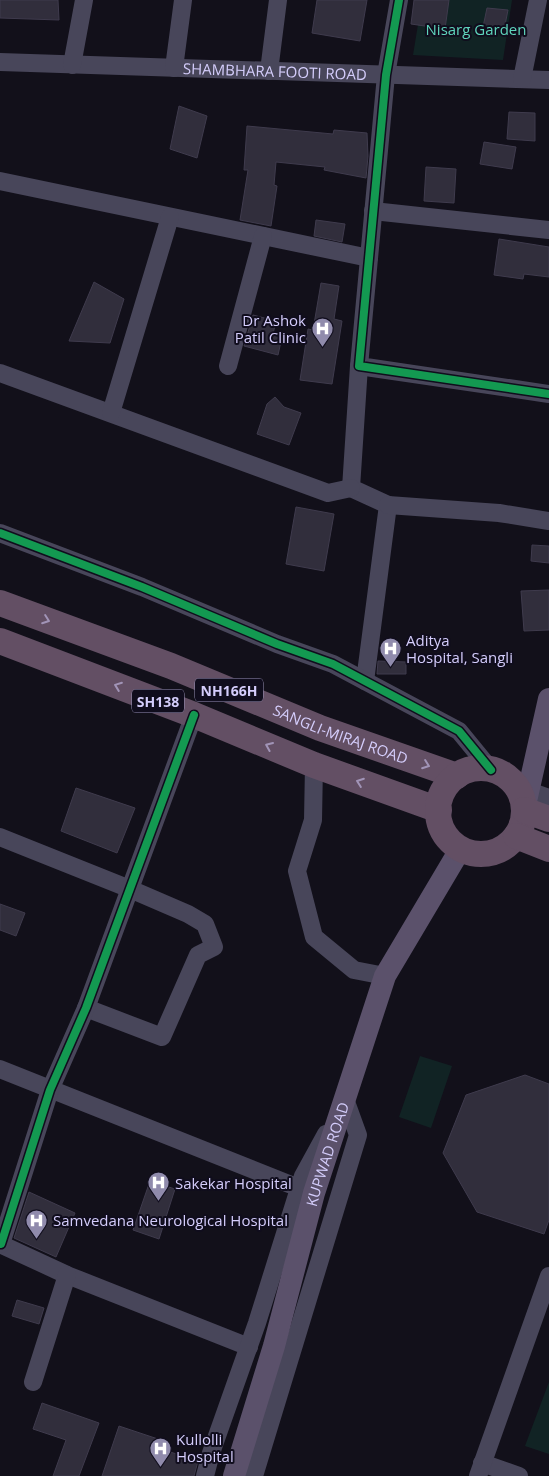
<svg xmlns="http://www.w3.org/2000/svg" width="549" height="1476" font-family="'Open Sans',sans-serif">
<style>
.green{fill:#112324}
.building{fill:#312e3c;stroke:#3f3b4d}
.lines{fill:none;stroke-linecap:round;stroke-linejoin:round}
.minor{stroke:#48465a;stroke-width:18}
.major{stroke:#5b516b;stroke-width:22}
.highway{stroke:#634f64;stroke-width:26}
.cycleway-casing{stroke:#100d1d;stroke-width:11}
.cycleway{stroke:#139951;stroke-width:8}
.oneway{stroke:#a194b7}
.labels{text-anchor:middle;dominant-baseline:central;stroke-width:4;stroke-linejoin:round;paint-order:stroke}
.shield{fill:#100d1d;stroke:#9993b8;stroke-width:1}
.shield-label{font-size:14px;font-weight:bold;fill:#d4cdfb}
.park-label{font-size:15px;fill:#5fd5bc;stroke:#100d1d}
.street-label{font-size:15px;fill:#d4cdfb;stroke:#100d1d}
.poi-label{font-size:15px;fill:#d4cdfb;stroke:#100d1d;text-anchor:start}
</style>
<rect width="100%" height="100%" fill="#12101a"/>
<path class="green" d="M422 0H512L503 60 413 55Z
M420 1056 452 1066 431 1128 399 1117Z
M549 1382V1454L525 1446Z"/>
<path class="building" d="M0 0H58L59 20 0 18Z
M317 0H367L360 41 312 33Z
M414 0H449L445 29 411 24Z
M487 8 508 10 504 30 483 27Z
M179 106 207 116 197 158 170 149Z
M509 112 535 113V141L507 139Z
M247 126 333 134 334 130 367 133 368 156 366 178 324 170 325 167 276 162 274 185 277 186 271 226 240 220 248 170H244Z
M484 142 516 147 512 169 480 164Z
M426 167 456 169 454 203 424 201Z
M316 220 345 224 342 242 314 236Z
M499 239 549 247V277L524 274 523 279 494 275Z
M94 282 124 299 110 343 69 341Z
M321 283 339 286 334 319 342 321 332 384 300 380 308 329 313 330Z
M253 315 276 321 273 334 282 337 278 355 244 346Z
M275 397 284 407 301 413 289 445 257 434 267 404Z
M296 507 334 514 324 571 286 564Z
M532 545 549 546V563L531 561Z
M549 590V630L524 631 521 591Z
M378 661 406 662V674H377Z
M76 788 135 808 117 853 61 831Z
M0 904 25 913 16 936 0 930Z
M525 1075 549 1084V1220L544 1234 477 1212 443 1153 466 1095Z
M150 1181 175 1189 159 1239 133 1230Z
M29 1192 75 1213 56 1257 14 1238Z
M17 1300 44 1308 39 1324 12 1316Z
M42 1403 99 1423 79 1476H53L66 1440 33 1429Z
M119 1426 161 1440 158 1448 198 1461 194 1476H102Z"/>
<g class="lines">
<g class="minor">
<path d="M399 0 386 75 359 366 549 394"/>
<path id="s1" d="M0 62 549 80"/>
<path d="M72 65 84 0"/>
<path d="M174 68 183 0"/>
<path d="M269 71 278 0"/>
<path d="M522 79 538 0"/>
<path d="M0 181 369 258"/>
<path d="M373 211 549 230"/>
<path d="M228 366 263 236"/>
<path d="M359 366 351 488 388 505 365 681"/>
<path d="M0 373 328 493 351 488"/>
<path d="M111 413 170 217"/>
<path d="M388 505 499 513 549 521"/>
<path d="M0 533 142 587 277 644 333 664 459 731 491 770"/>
<path d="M314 765 313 820 297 871 314 937 354 970 385 976"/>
<path d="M529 791 549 798"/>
<path d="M0 837 130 889 188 914 205 924 214 947 198 955 162 1037 86 1008"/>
<path d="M0 1069 299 1188"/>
<path d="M0 1244 67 1275 249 1347"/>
<path d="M1 1244 50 1090 86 1008 194 715"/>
<path d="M33 1382 67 1275"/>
<path d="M482 1463 519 1476"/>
<path d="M205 1476 211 1453 257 1323 303 1176 326 1134"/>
<path d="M254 1476 358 1135 345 1099"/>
<path d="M478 1476 549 1276"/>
</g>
<g class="major">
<path d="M524 810 549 699"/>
<path id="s2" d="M234 1476 274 1346 314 1193 385 976 461 848"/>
</g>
<g class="highway">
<path id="s3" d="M0 603 171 666 320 728 457 776"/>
<path d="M0 641 194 715 314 765 439 810"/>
<circle cx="481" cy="811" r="43"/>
<path d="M524 810 549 819"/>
<path d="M516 836 549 849"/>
</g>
<defs>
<path id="cycleway" d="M399 0 386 75 359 366 549 394
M0 533 142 587 277 644 333 664 459 731 491 770
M1 1244 50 1090 86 1008 194 715"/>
</defs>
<use href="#cycleway" class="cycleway-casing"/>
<use href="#cycleway" class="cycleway"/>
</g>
<defs><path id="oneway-chevron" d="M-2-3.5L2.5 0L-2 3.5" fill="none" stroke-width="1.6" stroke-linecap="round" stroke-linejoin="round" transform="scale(1.25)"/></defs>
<g class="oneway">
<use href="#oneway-chevron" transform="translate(46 620) rotate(20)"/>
<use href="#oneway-chevron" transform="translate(118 686) rotate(-159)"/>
<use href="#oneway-chevron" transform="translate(269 746) rotate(-157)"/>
<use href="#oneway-chevron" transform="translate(426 765) rotate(20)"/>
<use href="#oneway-chevron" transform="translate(360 782) rotate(-160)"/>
</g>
<defs>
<symbol id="hospital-pin" viewBox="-11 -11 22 30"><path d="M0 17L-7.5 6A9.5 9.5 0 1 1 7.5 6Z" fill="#908bac" stroke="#100d1d"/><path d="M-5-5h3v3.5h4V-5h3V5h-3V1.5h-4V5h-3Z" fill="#fff"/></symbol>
</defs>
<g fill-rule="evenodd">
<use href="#hospital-pin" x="310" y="316" width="25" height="34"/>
<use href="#hospital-pin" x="378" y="636" width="25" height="34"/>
<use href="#hospital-pin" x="146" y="1170" width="25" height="34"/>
<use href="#hospital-pin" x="24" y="1208" width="25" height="34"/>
<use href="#hospital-pin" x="148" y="1436" width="25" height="34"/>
</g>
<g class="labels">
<g class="shield">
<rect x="195" y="678.5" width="68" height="23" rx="4"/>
<rect x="132" y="689.5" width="52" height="23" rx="4"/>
</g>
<g class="shield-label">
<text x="229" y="690">NH166H</text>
<text x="158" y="701">SH138</text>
</g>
<g class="park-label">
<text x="476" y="29">Nisarg Garden</text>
</g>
<g class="street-label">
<text stroke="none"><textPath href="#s1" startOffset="275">SHAMBHARA FOOTI ROAD</textPath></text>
<text stroke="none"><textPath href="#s3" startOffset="365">SANGLI-MIRAJ ROAD</textPath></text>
<text stroke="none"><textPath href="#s2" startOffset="335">KUPWAD ROAD</textPath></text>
</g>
<g class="poi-label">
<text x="306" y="320" text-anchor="end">Dr Ashok<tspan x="306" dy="17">Patil Clinic</tspan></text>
<text x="406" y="640">Aditya<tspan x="406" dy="17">Hospital, Sangli</tspan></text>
<text x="175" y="1183">Sakekar Hospital</text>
<text x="53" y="1220">Samvedana Neurological Hospital</text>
<text x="176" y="1439">Kullolli<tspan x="176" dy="17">Hospital</tspan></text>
</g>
</g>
</svg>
